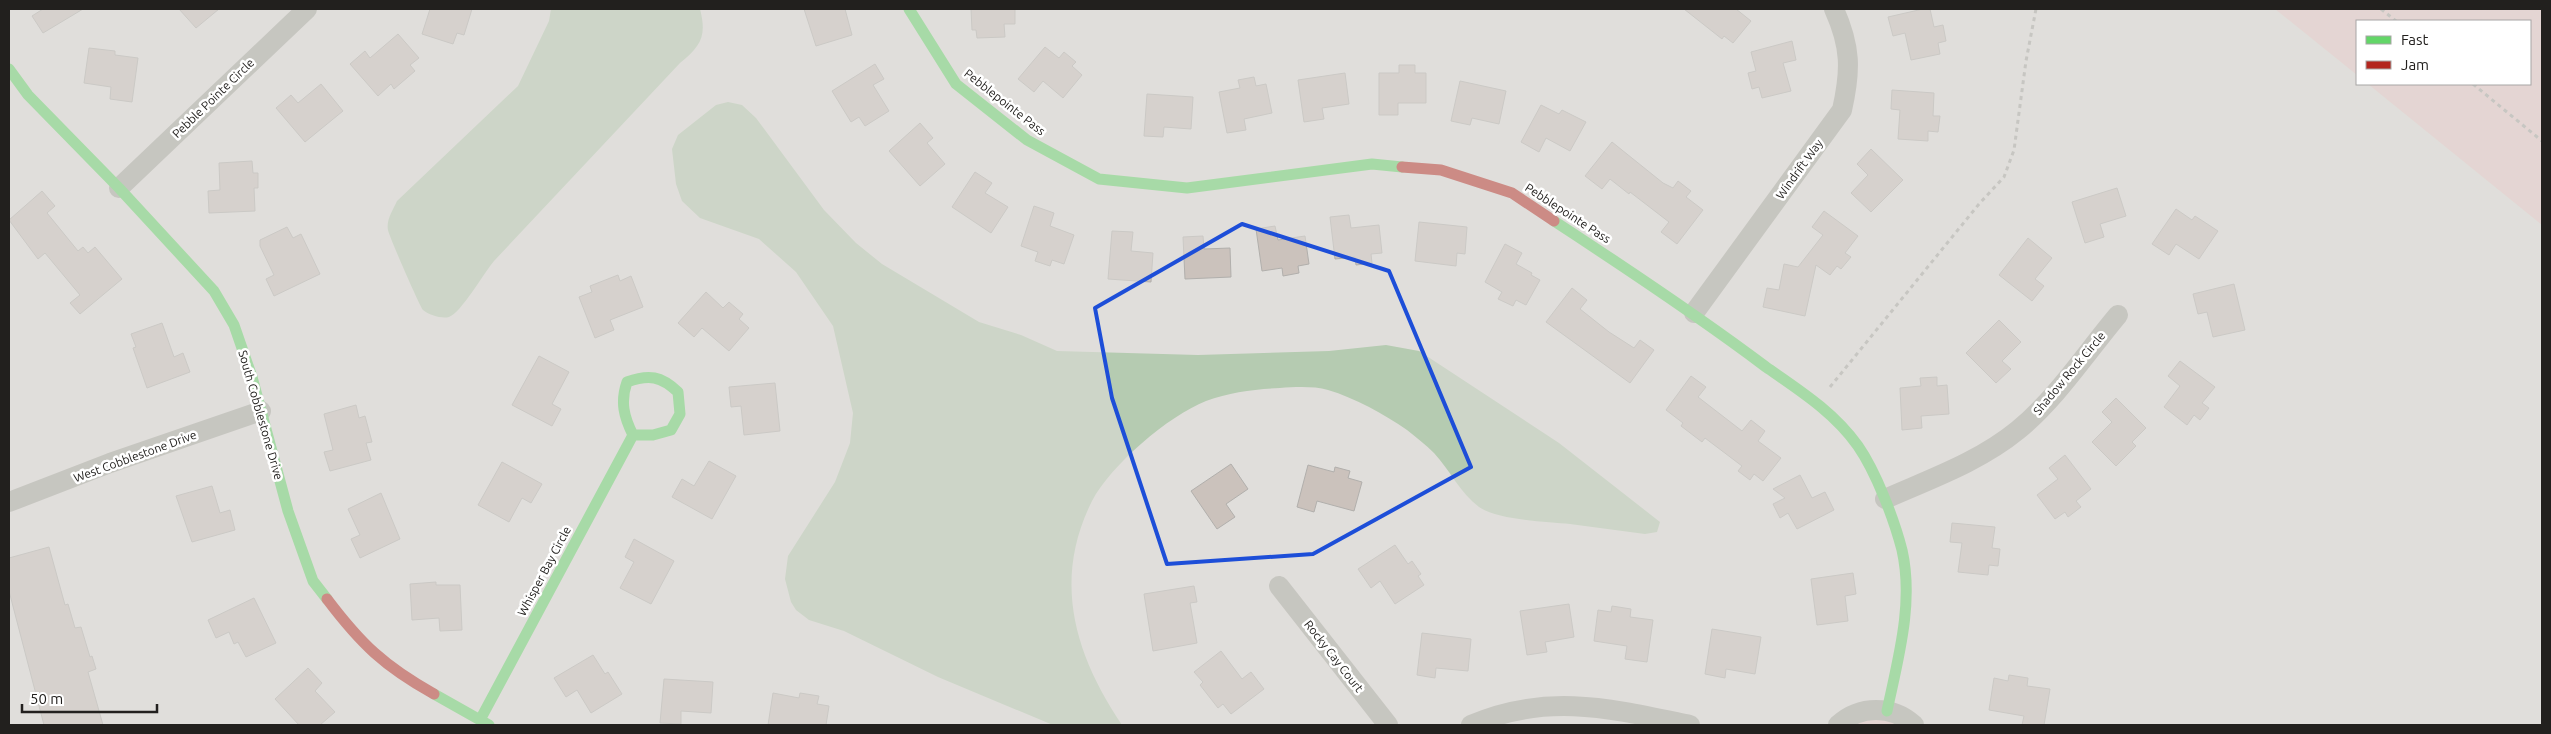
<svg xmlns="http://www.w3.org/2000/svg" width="2551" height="734" font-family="Ubuntu,sans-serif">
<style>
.green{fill:#e8cbc9}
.water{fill:#b5cbb1}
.building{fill:#cbc2bc;stroke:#b1afac}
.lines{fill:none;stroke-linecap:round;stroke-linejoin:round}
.path{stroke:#a8a8a4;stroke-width:3;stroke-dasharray:4 4;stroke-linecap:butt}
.street{stroke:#a7a8a1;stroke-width:20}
.fast{stroke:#63d668;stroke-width:11}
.jam{stroke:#b3261e;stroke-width:11}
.marked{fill:none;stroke:#1d4ed8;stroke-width:4;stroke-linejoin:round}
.labels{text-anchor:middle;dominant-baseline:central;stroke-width:5;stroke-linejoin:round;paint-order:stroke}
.street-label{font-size:12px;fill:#22201e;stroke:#fff}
</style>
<rect width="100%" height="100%" fill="#e0dedb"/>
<path class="green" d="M2275 9H2542V225L2368 84H2530V21H2357V75Z
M1866 720H1885L1899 725H1854Z"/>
<path class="water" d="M551 9H700C707 36 701 46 680 63L494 261C483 274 461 313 449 317 442 319 429 315 423 310 420 307 389 236 388 230 386 220 393 210 397 201L518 86 549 21Z
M728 102 742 105 756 118 824 210 856 243 882 264 979 322 1021 335 1057 351 1198 355 1329 351 1386 345 1419 351 1559 443 1660 522 1657 532 1645 534C1620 531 1595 527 1570 524 1547 522 1498 520 1479 507 1460 493 1450 470 1434 453 1426 445 1416 437 1407 430 1384 414 1355 398 1328 390 1314 386 1295 387 1280 388 1255 389 1230 392 1206 401 1168 416 1111 465 1092 501 1052 581 1075 655 1122 725H1053L938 677 844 631 809 620 796 610 791 602 785 579 788 556 835 482 850 443 853 413 833 326 796 272 759 239 700 218 682 201 676 184 672 149 678 135 716 105Z"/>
<path class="building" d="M43 9H83L43 33 32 16Z
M179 9H219L196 28Z
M430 9H472L464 35 457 33 453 44 422 34Z
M804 9H845L852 35 816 46Z
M971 9H1015V24H1004L1005 37 977 38 976 30H972Z
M1684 9H1736L1751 21 1733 43 1724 36 1722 39Z
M1923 9H1930L1934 27 1943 25 1946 41 1938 43 1940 54 1911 60 1905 33 1893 36 1888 17Z
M398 34 419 58 410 65 415 71 394 89 391 84 378 96 350 64 365 51 370 58Z
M1792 41 1796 60 1783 63 1791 91 1762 98 1759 87 1752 89 1748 73 1756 71 1751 52Z
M1045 47 1059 58 1064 52 1076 62 1072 66 1082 75 1063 98 1043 81 1034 92 1018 79Z
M89 48 115 51V55L138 58 132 102 110 99 111 87 84 83Z
M875 64 884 79 873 85 889 111 865 126 859 117 851 122 832 91Z
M1399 65H1415V73H1426V103H1398V115H1379V73H1399Z
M1345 73 1349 104 1322 108 1324 119 1304 122 1298 80Z
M1254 77 1256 86 1266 84 1272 113 1244 119 1246 130 1227 133 1219 92 1240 88 1238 80Z
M1460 81 1506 91 1499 124 1472 118 1470 125 1451 121Z
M321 84 343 111 305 142 276 108 291 95 298 103Z
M1892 90 1934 93 1933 116H1940L1938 132 1928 131V141L1898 139 1900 110 1891 109Z
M1147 94 1193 97 1191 129 1164 127 1163 137 1144 136Z
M1541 105 1559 114 1562 110 1586 122 1570 151 1546 138 1539 152 1521 142Z
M920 123 933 138 927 143 945 164 920 186 889 151Z
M1612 142 1663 183 1673 188 1678 181 1691 191 1686 197 1703 210 1677 244 1661 232 1669 222 1630 192 1629 194 1610 179 1602 189 1585 176Z
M1871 149 1903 180 1871 212 1851 193 1868 175 1857 164Z
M252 161 253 173H258V188H254L255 211 209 213 208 191 220 190 219 163Z
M975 172 992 183 985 193 1008 207 991 233 952 207Z
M2117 188 2126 216 2100 224 2104 237 2085 243 2072 202Z
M42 191 55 206 47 213 78 251 83 247 88 253 95 247 122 279 80 314 70 303 80 295 45 253 38 259 9 220Z
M1034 206 1054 213 1050 226 1074 235 1064 264 1052 260 1050 266 1035 261 1038 252 1021 246Z
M2176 209 2192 220 2195 216 2218 231 2199 259 2176 244 2169 255 2152 244Z
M1824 211 1858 236 1845 253 1851 257 1841 269 1837 266 1830 275 1816 265 1805 316 1763 307 1767 288 1779 290 1784 264 1798 267 1823 235 1812 227Z
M1349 215 1351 228 1379 225 1382 253 1371 254 1372 263 1356 265 1355 257 1335 259 1330 217Z
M1419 222 1467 227 1465 254 1457 253 1456 266 1415 261Z
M1275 226 1278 240 1305 236 1309 264 1298 266 1299 273 1283 276 1282 268 1262 271 1256 229Z
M287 227 293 238 301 234 320 274 274 296 266 279 274 275 260 246V240Z
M1112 231 1133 232 1131 251 1153 253 1151 282 1108 279Z
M1203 236 1204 249 1230 248 1231 277 1185 279 1183 237Z
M2028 238 2052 258 2035 279 2044 286 2032 301 1999 275Z
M1505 244 1522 253 1516 264 1532 273 1531 275 1540 280 1526 305 1516 300 1513 306 1498 299 1502 292 1485 282Z
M618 275 620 281 631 276 643 307 610 320 614 330 595 338 579 297 592 292 590 286Z
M2234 284 2245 330 2213 337 2207 312 2198 314 2193 294Z
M1572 288 1587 300 1580 309 1609 332 1634 348 1640 340 1654 350 1630 383 1546 322Z
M706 292 723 308 729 302 743 314 739 319 749 328 729 351 702 328 694 337 678 323Z
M1999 320 2021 342 2002 361 2011 369 1996 383 1966 353Z
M162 323 174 357 183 353 190 372 147 388 133 348 136 347 131 334Z
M539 356 569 372 552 404 561 409 552 426 512 405Z
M2180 361 2215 387 2202 403 2209 408 2200 420 2194 415 2187 425 2164 407 2180 386 2168 376Z
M1691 376 1706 387 1698 397 1742 431 1751 420 1765 431 1758 441 1781 458 1763 481 1754 474 1750 480 1738 471 1742 466 1705 438 1702 442 1681 426 1683 423 1666 410Z
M1937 377V386L1947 385 1949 414 1921 416 1922 428 1902 430 1900 388 1921 386 1920 378Z
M775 383 780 431 744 435 741 406 731 407 729 387Z
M2116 398 2146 428 2132 442 2136 446 2116 466 2092 442 2112 422 2102 412Z
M356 405 359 418 365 416 372 442 366 443 371 460 330 471 324 452 333 450 324 414Z
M2065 455 2091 489 2076 501 2081 507 2068 517 2065 512 2055 519 2037 495 2058 479 2049 468Z
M709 461 736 476 712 519 672 497 682 479 694 486Z
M502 462 542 484 531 503 522 498 509 522 478 505Z
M1231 464 1248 489 1226 504 1235 517 1217 529 1191 491Z
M1308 465 1334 472 1335 467 1350 471 1348 478 1362 482 1354 511 1317 501 1314 512 1297 507Z
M1800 475 1812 498 1825 492 1834 510 1797 529 1788 513 1780 518 1773 504 1785 498 1773 489Z
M212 486 220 513 230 510 235 530 192 542 176 496Z
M381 493 400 539 360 558 351 539 360 535 348 509Z
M1952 523 1995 527 1992 548 2000 549 1998 566 1989 565 1988 575 1958 572 1962 543 1950 542Z
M634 539 674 561 651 604 620 588 634 562 625 557Z
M1395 545 1408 564 1412 561 1421 574 1418 576 1424 585 1395 604 1380 581 1371 588 1358 569Z
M49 547 65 605 68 604 75 628 81 627 90 657 92 656 96 669 88 672 103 725H44L9 591V558Z
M1853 573 1856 594 1845 596 1848 621 1817 625 1811 579Z
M436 582V585H460L462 630 440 631 439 618 412 620 410 584Z
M1194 586 1197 602 1190 603 1197 643 1153 651 1144 594Z
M254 598 276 643 246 657 238 642 234 644 229 632 216 638 208 620Z
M1569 604 1574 637 1545 642 1547 652 1527 655 1520 611Z
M1612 606 1631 609 1630 617 1653 620 1647 662 1625 659 1627 646 1594 641 1598 610 1611 612Z
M1712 629 1761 637 1755 674 1726 669 1725 678 1705 674Z
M1422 633 1471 639 1468 671 1436 668 1435 678 1417 675Z
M1221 651 1242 679 1251 672 1264 689 1231 714 1223 704 1218 708 1200 685 1203 682 1194 672Z
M593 655 605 674 608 672 622 694 591 713 577 690 566 697 554 678Z
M308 668 322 683 315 691 335 712 320 725H299L275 699Z
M2009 675 2028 678 2027 686 2050 689 2044 725H2022L2024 716 1989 710 1994 678 2008 681Z
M664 679 713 682 711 713 681 711V724L660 723Z
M773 693 799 698 800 693 819 696 817 704 829 706 826 725H768Z"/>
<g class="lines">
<path class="path" d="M2381 9 2396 21
M2473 84 2542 141
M1830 387 1979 204 2004 177 2014 150 2026 61 2036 9"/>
<path class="street" d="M119 188 307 9
M1694 313 1842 110C1851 70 1851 47 1834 9
M1885 499C1930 479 1979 462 2018 430 2056 399 2086 353 2118 315
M9 502 110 463 261 411
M1279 586 1388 725
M1471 725C1547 692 1613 709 1690 725
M1838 725C1860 705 1892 705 1914 725"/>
<path class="fast" d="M909 9 956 84 1027 140 1099 179 1187 188 1372 164 1402 167
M9 69 28 95 119 188 214 291 234 325 252 377 288 511 313 581 327 599
M1554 221C1626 268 1697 315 1766 367 1799 390 1834 412 1858 446 1876 472 1894 519 1902 550 1914 603 1898 659 1887 711
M434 694 489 725
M480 720 633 435C624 417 620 402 627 382 649 374 661 376 678 392L680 414 671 430 653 435H633"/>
<path class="jam" d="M1402 167 1441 170 1512 193 1554 221
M327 599C361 644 384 666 434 694"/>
</g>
<path d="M0 0H2551V734H0ZM1242 224 1389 271 1471 467 1313 554 1167 564 1112 398 1095 308Z" fill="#e0dedb" fill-opacity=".55" fill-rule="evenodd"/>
<path class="marked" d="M1242 224 1389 271 1471 467 1313 554 1167 564 1112 398 1095 308Z"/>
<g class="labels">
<g class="street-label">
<text transform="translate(213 98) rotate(-44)">Pebble Pointe Circle</text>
<text transform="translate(1005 102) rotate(38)">Pebblepointe Pass</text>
<text transform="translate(1799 169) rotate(-54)">Windrift Way</text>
<text transform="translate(1568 213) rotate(33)">Pebblepointe Pass</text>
<text transform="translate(2069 373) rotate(-50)">Shadow Rock Circle</text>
<text transform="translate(261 415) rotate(74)">South Cobblestone Drive</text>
<text transform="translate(135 456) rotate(-20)">West Cobblestone Drive</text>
<text transform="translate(544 571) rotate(-62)">Whisper Bay Circle</text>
<text transform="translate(1334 656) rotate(52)">Rocky Cay Court</text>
</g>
</g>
<rect width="2551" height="734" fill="none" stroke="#22201e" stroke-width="20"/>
<rect x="2356" y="20" width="175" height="65" fill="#ffffff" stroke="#a7a6a5"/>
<rect x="2366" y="36" width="25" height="8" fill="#63d668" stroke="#a7a6a5"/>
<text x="2401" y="45" font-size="15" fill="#22201e">Fast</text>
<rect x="2366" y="61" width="25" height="8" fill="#b3261e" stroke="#a7a6a5"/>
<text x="2401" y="70" font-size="15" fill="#22201e">Jam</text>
<path d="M22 704v8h135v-8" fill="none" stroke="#22201e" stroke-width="2.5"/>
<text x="30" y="704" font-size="15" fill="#22201e" stroke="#ffffff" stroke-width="4" paint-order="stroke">50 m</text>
</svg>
